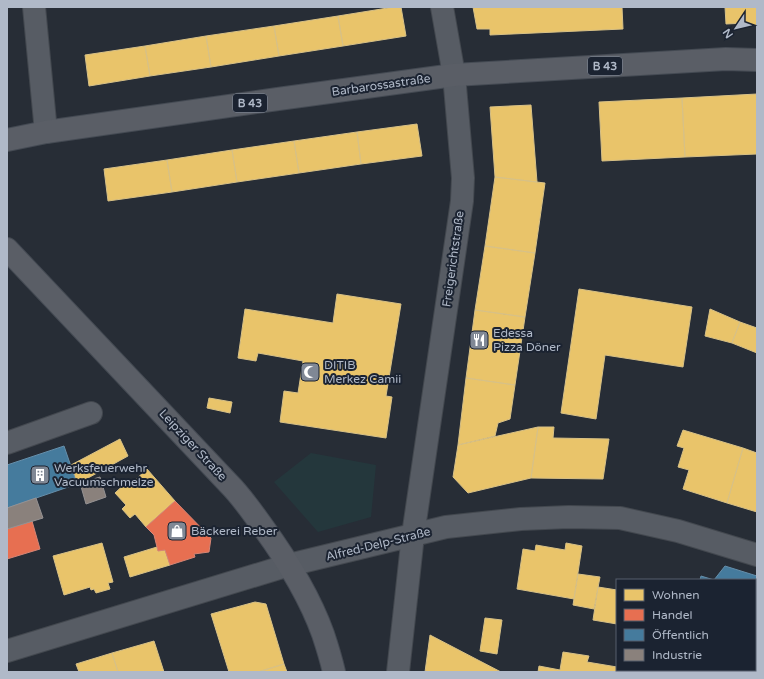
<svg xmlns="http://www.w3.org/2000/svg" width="764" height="679" font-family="'Varela Round',sans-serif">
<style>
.green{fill:#24373c}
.homes{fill:#e9c46a;stroke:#d8c186}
.shops{fill:#e76f51;stroke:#d68575}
.public{fill:#457b9d;stroke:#658eaa}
.industry{fill:#8a817c;stroke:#959293}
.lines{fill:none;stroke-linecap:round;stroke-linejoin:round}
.minor-casing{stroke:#43484f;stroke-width:24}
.major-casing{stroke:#444a53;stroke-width:24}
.minor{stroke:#575c64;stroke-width:22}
.major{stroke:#5a5e66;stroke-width:22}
.labels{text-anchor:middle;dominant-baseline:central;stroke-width:4;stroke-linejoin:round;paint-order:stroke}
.shield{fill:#1b2331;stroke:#838c9b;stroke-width:1}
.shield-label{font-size:11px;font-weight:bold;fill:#b0b9c8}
.street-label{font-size:12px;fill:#b0b9c8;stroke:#1b2331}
.poi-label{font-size:12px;fill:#b0b9c8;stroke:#1b2331;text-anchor:start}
</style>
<rect width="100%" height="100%" fill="#272d36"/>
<path class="green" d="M311 453 376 465 371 517 318 532 274 482Z"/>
<path class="homes" d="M394 7H401L406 36 343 46 338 16Z
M473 7H622L623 29 490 35V29H477Z
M725 7H757V25L746 26V23L726 24Z
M338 16 343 46 279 56 274 26Z
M274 26 279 56 211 67 206 36Z
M206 36 211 67 150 76 145 46Z
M145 46 150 76 89 86 85 55Z
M757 94V154L685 157 682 98Z
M682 98 685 157 602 161 599 102Z
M531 105 537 182 495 177 490 107Z
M417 124 422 156 361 164 357 132Z
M357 132 361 164 299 173 294 141Z
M294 141 299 173 237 182 232 150Z
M232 150 237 182 172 192 167 160Z
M167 160 172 192 108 201 104 169Z
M495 177 545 183 535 253 485 246Z
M485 246 535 253 525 317 475 310Z
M579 289 692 307 683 367 605 355 596 419 561 413Z
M337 294 401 304 386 396 392 397 386 438 280 422 284 391 298 393 303 361 258 353 256 361 238 358 245 309 333 323Z
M710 309 740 322 732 343 705 336Z
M475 310 525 317 515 385 466 378Z
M740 322 757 328V353L732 343Z
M466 378 515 385 510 419 498 423 495 436 458 445Z
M209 398 232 402 230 413 207 408Z
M538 427H554L553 438 609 439 603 479 531 478Z
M538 427 531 478 468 493 453 477 458 445Z
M683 430 743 448 727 503 683 489 689 470 678 467 684 448 677 446Z
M120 439 128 456 77 484 71 465Z
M743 448 757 453V512L727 503Z
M147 469 175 501 146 527 135 514 130 518 122 509 126 505 115 493 129 480 132 483Z
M102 543 113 582 108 583 110 589 96 593 94 589 91 590 90 587 64 595 53 556Z
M566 543 582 546 574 599 517 589 523 549 535 551 536 545 565 550Z
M157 547 158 551 165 550 170 565 130 577 124 557Z
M578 574 600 577 594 609 573 605Z
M598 587 617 590V624L593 620Z
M255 602 266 604 284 664 258 672H229L211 614Z
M485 618 502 620 497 654 480 651Z
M430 635 476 659 501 672H425Z
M154 641 164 672H118L112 653Z
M563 652 589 656 587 662 617 667V670H639L652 672H538L539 666 560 670Z
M112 653 118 672H79L76 664Z
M284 664 287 672H258Z"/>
<path class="shops" d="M175 501 211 538 209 552 194 554 195 557 170 565 165 550 158 551 154 535 146 527Z
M32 521 40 549 7 559V529Z"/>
<path class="public" d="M64 446 77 484 7 508V465Z
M725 566 757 576V657H755V580H700L701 576 714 580Z"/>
<path class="industry" d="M100 477 106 497 86 504 80 483Z
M36 498 43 518 7 529V508Z"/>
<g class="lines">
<defs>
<path id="minor" d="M34 7 46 132
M7 443 91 413
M7 651 289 565 446 527 521 519 569 517 620 518 678 531 757 555
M398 672 413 535 462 201 463 178 454 75 442 7"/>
<path id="major" d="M7 140 46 132 278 99 454 75 726 59 757 60
M7 249 229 484C242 497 252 512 263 527 287 560 309 595 323 634 327 646 331 659 334 672"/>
</defs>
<use href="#minor" class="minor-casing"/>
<use href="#major" class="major-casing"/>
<use href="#minor" class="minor"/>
<use href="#major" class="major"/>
</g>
<defs>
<symbol id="restaurant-square" viewBox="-11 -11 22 22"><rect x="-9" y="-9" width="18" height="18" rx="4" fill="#808895" stroke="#1b2331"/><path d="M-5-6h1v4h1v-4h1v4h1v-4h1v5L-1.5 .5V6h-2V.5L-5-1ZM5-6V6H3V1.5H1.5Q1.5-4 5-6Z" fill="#fff"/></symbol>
<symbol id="mosque-square" viewBox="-11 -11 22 22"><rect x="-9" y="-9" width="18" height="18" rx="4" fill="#808895" stroke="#1b2331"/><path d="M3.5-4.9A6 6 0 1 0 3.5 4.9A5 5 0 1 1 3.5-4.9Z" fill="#fff"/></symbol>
<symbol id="building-square" viewBox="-11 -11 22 22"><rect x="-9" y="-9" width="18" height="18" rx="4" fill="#808895" stroke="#1b2331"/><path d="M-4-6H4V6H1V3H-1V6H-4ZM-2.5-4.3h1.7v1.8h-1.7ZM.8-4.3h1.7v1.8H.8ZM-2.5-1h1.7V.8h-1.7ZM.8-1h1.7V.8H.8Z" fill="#fff"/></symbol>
<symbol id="shop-square" viewBox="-11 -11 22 22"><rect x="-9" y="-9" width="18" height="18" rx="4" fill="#808895" stroke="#1b2331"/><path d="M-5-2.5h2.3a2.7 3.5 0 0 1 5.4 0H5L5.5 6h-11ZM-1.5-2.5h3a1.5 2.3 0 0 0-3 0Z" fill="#fff"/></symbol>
</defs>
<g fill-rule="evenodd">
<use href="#restaurant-square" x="468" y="329" width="22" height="22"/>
<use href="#mosque-square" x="299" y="361" width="22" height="22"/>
<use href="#building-square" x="29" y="464" width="22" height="22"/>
<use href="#shop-square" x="166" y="520" width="22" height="22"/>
</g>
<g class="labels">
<g class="shield">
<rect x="588" y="57" width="34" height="18" rx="3"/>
<rect x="233" y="94" width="34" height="18" rx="3"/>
</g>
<g class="shield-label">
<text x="605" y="66">B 43</text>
<text x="250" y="103">B 43</text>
</g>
<g class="street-label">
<text transform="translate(381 85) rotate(-8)">Barbarossastraße</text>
<text transform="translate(453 259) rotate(-82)">Freigerichtstraße</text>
<text transform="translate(193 445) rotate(47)">Leipziger Straße</text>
<text transform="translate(378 544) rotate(-14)">Alfred-Delp-Straße</text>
</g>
<g class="poi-label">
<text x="493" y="333">Edessa<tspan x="493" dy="14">Pizza Döner</tspan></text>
<text x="324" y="365">DITIB<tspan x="324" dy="14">Merkez Camii</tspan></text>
<text x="54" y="468">Werksfeuerwehr<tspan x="54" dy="14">Vacuumschmelze</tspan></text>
<text x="191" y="531">Bäckerei Reber</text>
</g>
</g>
<rect width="764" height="679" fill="none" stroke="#b0b9c8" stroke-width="16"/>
<rect x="616" y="579" width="140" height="92" fill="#1b2331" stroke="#575f6d"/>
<rect x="624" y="589" width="20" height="12" fill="#e9c46a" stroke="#575f6d"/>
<text x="652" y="599" font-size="12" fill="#b0b9c8">Wohnen</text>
<rect x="624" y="609" width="20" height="12" fill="#e76f51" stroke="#575f6d"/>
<text x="652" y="619" font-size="12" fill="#b0b9c8">Handel</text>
<rect x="624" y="629" width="20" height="12" fill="#457b9d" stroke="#575f6d"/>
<text x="652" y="639" font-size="12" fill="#b0b9c8">Öffentlich</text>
<rect x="624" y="649" width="20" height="12" fill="#8a817c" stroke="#575f6d"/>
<text x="652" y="659" font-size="12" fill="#b0b9c8">Industrie</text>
<g transform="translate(736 28) rotate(235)" stroke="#1b2331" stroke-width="3" paint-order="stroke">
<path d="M0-3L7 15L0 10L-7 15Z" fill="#b0b9c8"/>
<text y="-6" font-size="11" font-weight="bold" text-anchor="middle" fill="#b0b9c8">N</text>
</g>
</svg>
